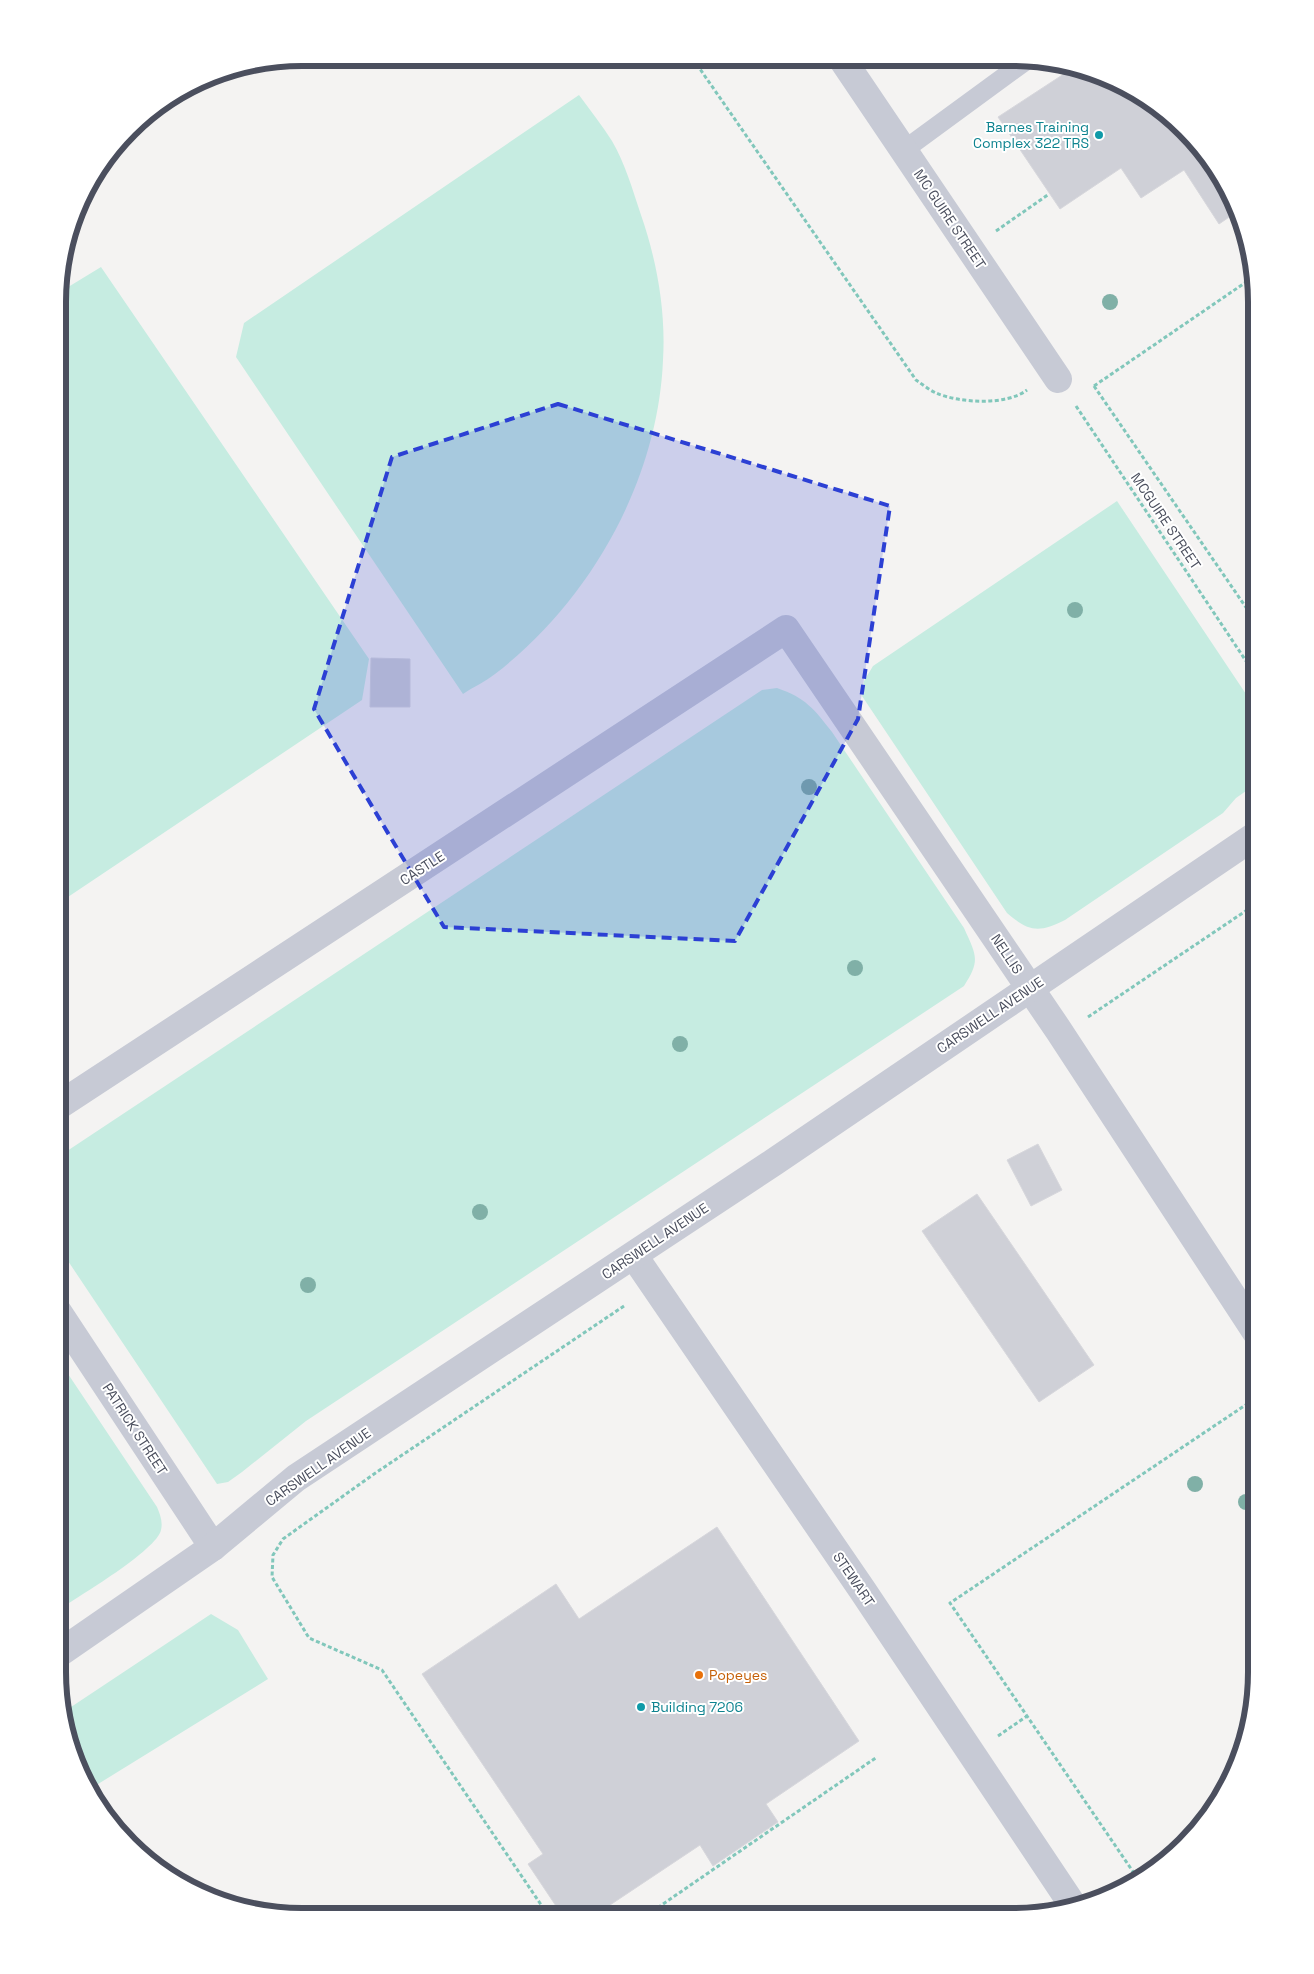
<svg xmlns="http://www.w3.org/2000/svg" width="1314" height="1974" font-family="'Space Grotesk',sans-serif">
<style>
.green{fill:#c6ece1}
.building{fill:#cfd0d7;stroke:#d7d7dc}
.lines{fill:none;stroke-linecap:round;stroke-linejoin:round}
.path{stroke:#81c7bb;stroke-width:3;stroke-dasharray:4 2.5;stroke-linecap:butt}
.service{stroke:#c7cad5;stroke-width:19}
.minor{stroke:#c7cad5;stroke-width:28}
.tertiary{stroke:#c7cad5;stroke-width:28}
.tree{fill:#80b0a7}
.marked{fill:#2c40d4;fill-opacity:0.2;stroke:#2c40d4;stroke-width:4;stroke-dasharray:10 6;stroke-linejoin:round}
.culture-dot{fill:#0f9aa8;stroke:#fff;stroke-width:2}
.food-dot{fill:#e8710a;stroke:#fff;stroke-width:2}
.labels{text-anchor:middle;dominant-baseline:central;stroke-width:4;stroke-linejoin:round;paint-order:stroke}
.culture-label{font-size:14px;fill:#0d838f;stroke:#fff;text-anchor:end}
.street-label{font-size:14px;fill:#4b4f5e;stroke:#fff}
.food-label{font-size:14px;fill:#c56008;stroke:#fff;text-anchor:start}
.rim{fill:none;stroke:#4b4f5e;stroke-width:6}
</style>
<rect width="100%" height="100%" fill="#f4f3f2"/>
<path class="green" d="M579 95C590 110 602 125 612 141 625 163 633 191 641 215 657 261 666 312 663 360 658 481 590 601 495 674 485 682 473 687 463 694L236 357 244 323Z
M101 267 369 659 362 700 59 903 60 292Z
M1117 501 1256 709V784L1236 798 1223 813 1065 920C1039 933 1029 932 1007 913L862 696 864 681 873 666Z
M777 688C806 698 814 709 832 732L964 928C976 955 981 960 964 986L306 1421 242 1472 228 1482 217 1484 58 1246V1157L762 690Z
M58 1359 157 1507C160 1514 163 1522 161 1530 157 1550 78 1597 58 1610Z
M211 1614 238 1630 268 1679 90 1789 76 1765 65 1711Z"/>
<path class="building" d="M1073 68 1105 76 1160 108 1206 153 1238 211 1219 224 1184 170 1141 198 1121 168 1060 209 998 117Z
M371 658 410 659V707H370Z
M1038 1144 1062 1190 1031 1206 1007 1160Z
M977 1194 1094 1365 1039 1402 922 1231Z
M717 1527 859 1741 766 1804 778 1822 713 1866 700 1845 595 1915H562L528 1864 543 1854 422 1674 556 1584 579 1619Z"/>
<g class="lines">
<path class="path" d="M693 59 916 380C922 384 929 390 936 393 959 403 1006 406 1027 390
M996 231 1049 194
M1094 386 1256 622
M1094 386 1252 278
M1076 406 1256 676
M1088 1017 1256 904
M58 1267 66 1279
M998 1736 1027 1716
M1138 1879 950 1603 1256 1398
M548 1915 382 1670 309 1638 272 1577 273 1555 283 1539 374 1474 624 1306
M647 1915 877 1757"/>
<path class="service" d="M904 150 1027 60"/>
<path class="minor" d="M842 59 1058 379
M58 1106 786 629 1059 1031 1256 1332
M634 1256 863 1591 1072 1904
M58 1312 213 1547"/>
<path class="tertiary" d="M58 1654 213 1547 296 1478 774 1162 1256 835"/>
</g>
<g class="tree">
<circle cx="1110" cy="302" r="8"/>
<circle cx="1075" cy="610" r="8"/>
<circle cx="809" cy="787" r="8"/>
<circle cx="855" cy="968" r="8"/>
<circle cx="680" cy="1044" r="8"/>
<circle cx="480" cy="1212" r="8"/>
<circle cx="308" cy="1285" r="8"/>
<circle cx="1195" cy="1484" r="8"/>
<circle cx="1246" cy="1502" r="8"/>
</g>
<path class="marked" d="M558 404 890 506 858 719 735 941 444 927 314 709 392 457Z"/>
<g class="culture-dot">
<circle cx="1099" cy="135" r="5"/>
<circle cx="641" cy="1707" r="5"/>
</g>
<circle class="food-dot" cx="699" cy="1675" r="5"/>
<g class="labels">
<g class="culture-label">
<text x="1089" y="127">Barnes Training<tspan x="1089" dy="16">Complex 322 TRS</tspan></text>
<text x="651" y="1707" text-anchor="start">Building 7206</text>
</g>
<g class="street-label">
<text transform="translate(950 219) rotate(56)">MC GUIRE STREET</text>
<text transform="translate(1166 521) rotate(56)">MCGUIRE STREET</text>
<text transform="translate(422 868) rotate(-33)">CASTLE</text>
<text transform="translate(1007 954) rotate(56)">NELLIS</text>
<text transform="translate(990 1015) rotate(-34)">CARSWELL AVENUE</text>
<text transform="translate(655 1241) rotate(-34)">CARSWELL AVENUE</text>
<text transform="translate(135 1429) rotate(57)">PATRICK STREET</text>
<text transform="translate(318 1467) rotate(-35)">CARSWELL AVENUE</text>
<text transform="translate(854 1579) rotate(56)">STEWART</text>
</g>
<g class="food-label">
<text x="709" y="1675">Popeyes</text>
</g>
</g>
<path d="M0 0H1314V1974H0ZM302 66H1012A236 236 0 0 1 1248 302V1672A236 236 0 0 1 1012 1908H302A236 236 0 0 1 66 1672V302A236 236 0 0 1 302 66Z" fill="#fff" fill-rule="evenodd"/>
<path class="rim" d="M302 66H1012A236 236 0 0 1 1248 302V1672A236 236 0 0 1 1012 1908H302A236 236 0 0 1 66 1672V302A236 236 0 0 1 302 66Z"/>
</svg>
